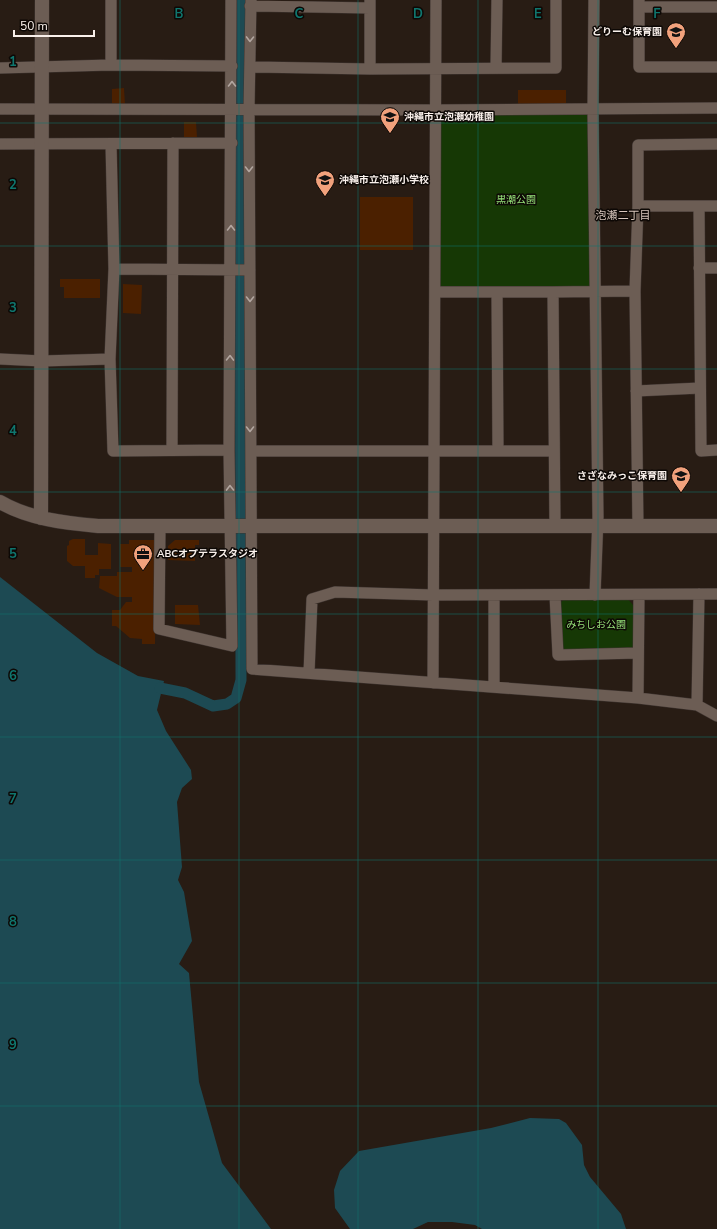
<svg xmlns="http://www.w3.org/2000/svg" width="717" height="1229" font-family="'Nunito Sans','Noto Sans JP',sans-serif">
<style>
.green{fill:#163805}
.water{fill:#1d4a53}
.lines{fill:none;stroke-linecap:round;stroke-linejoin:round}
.canal{stroke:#1d4a53;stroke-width:11}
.building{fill:#4b2000}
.minor-casing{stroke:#3f3531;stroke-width:12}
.tertiary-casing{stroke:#3f3531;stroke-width:15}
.minor{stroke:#6c5d54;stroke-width:11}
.tertiary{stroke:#6c5d54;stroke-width:14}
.oneway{stroke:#b2a6a0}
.grid{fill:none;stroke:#0f766e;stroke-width:1;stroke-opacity:0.55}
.labels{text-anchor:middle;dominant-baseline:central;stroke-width:3;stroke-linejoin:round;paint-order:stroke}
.poi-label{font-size:10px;font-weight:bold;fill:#f9f0eb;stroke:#0d0805;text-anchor:start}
.park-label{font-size:10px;fill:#98e47a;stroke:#0d0805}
.neighbourhood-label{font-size:11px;fill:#d7c5bb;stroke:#0d0805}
.grid-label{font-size:13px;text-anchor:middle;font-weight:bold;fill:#0f766e;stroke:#0d0805;stroke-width:3;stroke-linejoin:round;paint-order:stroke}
</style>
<rect width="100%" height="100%" fill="#281c14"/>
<path class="green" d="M591 112 592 288H440V113Z
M565 598 628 599 633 605 634 646 630 651 564 653 559 647V604Z"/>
<path class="water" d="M0 577 97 653 138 676 164 681 157 710 166 731 191 770 192 779 182 788 177 802 182 867 178 880 184 892 192 941 179 964 189 973 199 1082 222 1163 271 1229H0Z
M530 1118 559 1119 566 1123 582 1145 584 1165 590 1177 621 1214 626 1229H482L475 1225 452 1222H428L413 1229H350L335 1208 334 1190 340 1171 359 1151 491 1128Z"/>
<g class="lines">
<path class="canal" d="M160 688 185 693 213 706 227 704 236 698 241 680 240 0"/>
</g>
<path class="building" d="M124 88 125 105 112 106V89Z
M518 90H566V107H518Z
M184 122H196L197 137H184Z
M360 197H413V250H360Z
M60 279H100V298H64V287H60Z
M123 284 142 285 141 314 123 313Z
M73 539H85V555H98V543L111 544V569H99V575H95V578H85V566H73L67 561V546L69 545V541Z
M129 540H156L155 644H142V639L130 638 116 626H112V610H120L126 602H132V597H117L99 588 100 576H117V572H132V567H120V544H129Z
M175 540H199V545H195V561L168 560V546Z
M175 605H198L200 625 175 624Z"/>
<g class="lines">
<defs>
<path id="minor" d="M251 0 249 109 252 669 638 698 697 705 717 716
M594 0 593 110 598 517 595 595
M639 0V67H717
M250 6 370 8
M639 7H717
M111 65V0
M250 67 370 69 556 68V0
M0 68 111 65 232 66
M496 68 497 0
M370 69V0
M0 109 434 110 717 108
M0 144 232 143
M111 144 114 269 110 359 113 451 229 450
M638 206H717
M699 206 701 451 717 450
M699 268H717
M114 269 250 270
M435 292H553L555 527
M497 292 498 451
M553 292 635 291
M0 359 42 361 110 359
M636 391 700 388
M172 450 173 143
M251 451H554
M638 527 635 291 638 206V145L717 144
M160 528 159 629 232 646 229 450 231 0
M494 595V687
M555 595 558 655 638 653
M309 673 312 599 335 592 433 595 717 594
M433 683C434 455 433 227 436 0
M638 698 639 595
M697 705 699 594"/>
<path id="tertiary" d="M0 502C29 519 65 523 98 526H717
M41 518 42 0"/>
</defs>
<use href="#minor" class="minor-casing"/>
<use href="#tertiary" class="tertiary-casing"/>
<use href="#minor" class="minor"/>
<use href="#tertiary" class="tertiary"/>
</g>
<defs><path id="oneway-chevron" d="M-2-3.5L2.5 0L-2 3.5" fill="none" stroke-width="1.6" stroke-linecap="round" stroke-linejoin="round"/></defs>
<g class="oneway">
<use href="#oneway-chevron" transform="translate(250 39) rotate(91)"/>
<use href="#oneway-chevron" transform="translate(232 84) rotate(-90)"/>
<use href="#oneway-chevron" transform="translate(249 169) rotate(90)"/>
<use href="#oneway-chevron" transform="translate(231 228) rotate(-90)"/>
<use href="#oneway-chevron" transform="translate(250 299) rotate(90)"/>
<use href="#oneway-chevron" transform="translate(230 358) rotate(-89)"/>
<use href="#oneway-chevron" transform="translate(250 429) rotate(90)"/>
<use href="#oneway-chevron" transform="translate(230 488) rotate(-91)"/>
</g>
<path class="grid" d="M120 0V1229M239 0V1229M358 0V1229M478 0V1229M598 0V1229M0 123H717M0 246H717M0 369H717M0 492H717M0 614H717M0 737H717M0 860H717M0 983H717M0 1106H717"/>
<defs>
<symbol id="school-pin" viewBox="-11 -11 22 30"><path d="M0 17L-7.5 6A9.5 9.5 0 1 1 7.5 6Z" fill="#f1a17c" stroke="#0d0805"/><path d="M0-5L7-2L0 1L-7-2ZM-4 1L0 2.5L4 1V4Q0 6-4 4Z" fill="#111"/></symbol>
<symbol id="office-pin" viewBox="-11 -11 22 30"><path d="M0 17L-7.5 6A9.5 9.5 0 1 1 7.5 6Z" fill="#f1a17c" stroke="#0d0805"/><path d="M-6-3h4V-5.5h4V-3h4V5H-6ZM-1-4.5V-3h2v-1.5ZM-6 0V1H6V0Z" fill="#111"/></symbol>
</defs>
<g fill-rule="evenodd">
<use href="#school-pin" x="665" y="21" width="22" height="30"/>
<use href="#school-pin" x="379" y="106" width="22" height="30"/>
<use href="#school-pin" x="314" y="169" width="22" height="30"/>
<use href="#school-pin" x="670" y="465" width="22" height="30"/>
<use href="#office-pin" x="132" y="543" width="22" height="30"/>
</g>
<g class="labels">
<g class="poi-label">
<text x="662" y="32" text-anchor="end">どりーむ保育園</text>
<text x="404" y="117">沖縄市立泡瀬幼稚園</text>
<text x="339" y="180">沖縄市立泡瀬小学校</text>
<text x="667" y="476" text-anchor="end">さざなみっこ保育園</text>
<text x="157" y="554">ABCオプテラスタジオ</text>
</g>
<g class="park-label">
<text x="516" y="200">黒潮公園</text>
<text x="596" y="625">みちしお公園</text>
</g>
<g class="neighbourhood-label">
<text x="623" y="215">泡瀬二丁目</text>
</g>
</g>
<g class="grid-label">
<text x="179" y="18">B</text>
<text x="299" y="18">C</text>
<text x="418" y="18">D</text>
<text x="538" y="18">E</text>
<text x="657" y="18">F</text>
<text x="13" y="66">1</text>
<text x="13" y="189">2</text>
<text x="13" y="312">3</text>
<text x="13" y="435">4</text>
<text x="13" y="558">5</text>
<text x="13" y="680">6</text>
<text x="13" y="803">7</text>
<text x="13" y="926">8</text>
<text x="13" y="1049">9</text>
</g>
<path d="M14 30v6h80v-6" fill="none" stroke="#f9f0eb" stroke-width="2"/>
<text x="20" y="30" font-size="12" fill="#f9f0eb" stroke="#0d0805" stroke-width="3" paint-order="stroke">50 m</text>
</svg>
